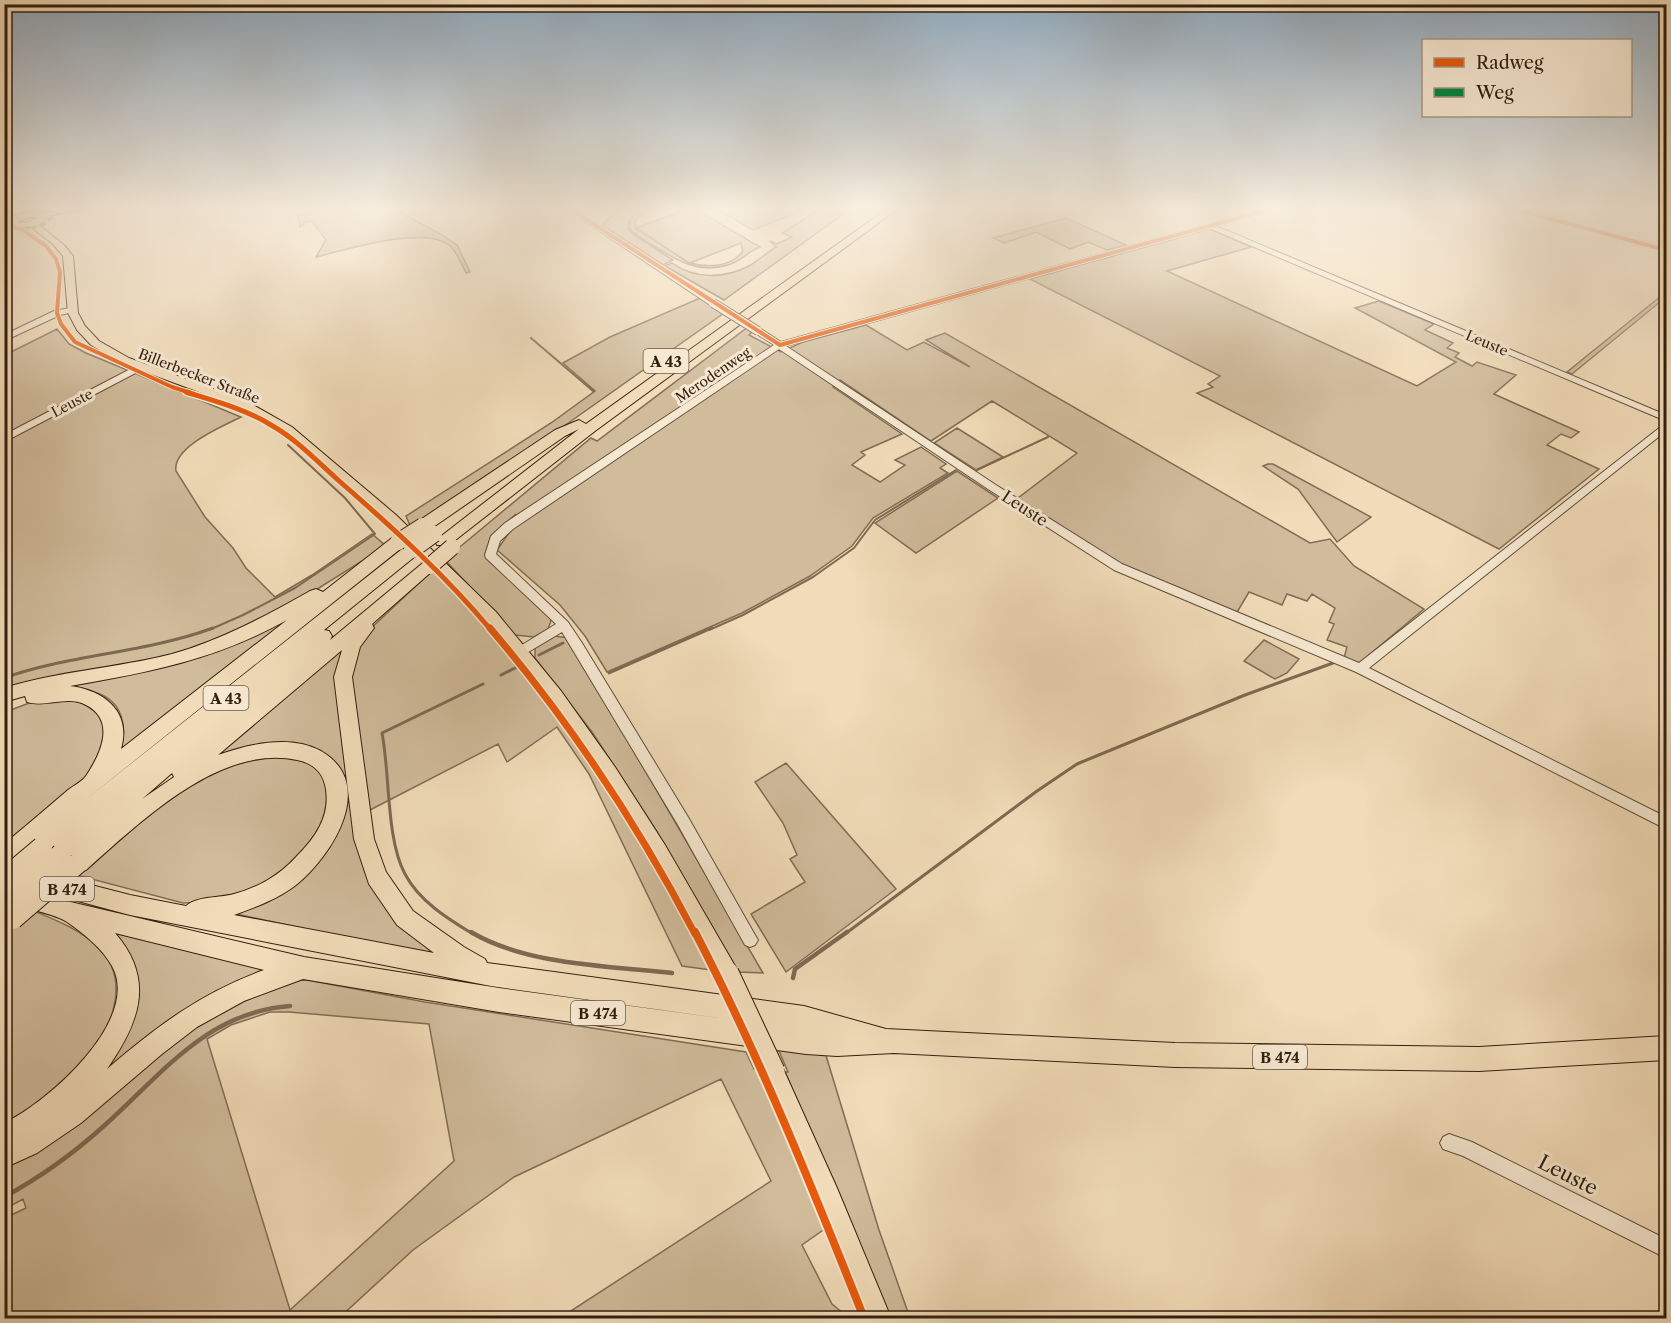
<svg xmlns="http://www.w3.org/2000/svg" width="1671" height="1323" font-family="'Libre Caslon Text',serif">
<style>
.green{fill:#d0bb9b;stroke:#806d55;stroke-width:1.5;fill-rule:evenodd}
.lines{fill:none;stroke-linecap:round;stroke-linejoin:round}
.stream-far2{stroke:#7d6952;stroke-width:2}
.stream-far1{stroke:#7d6952;stroke-width:3}
.stream{stroke:#7d6952;stroke-width:4.5}
.minor-casing{stroke:#614e39;stroke-width:2}
.major-casing{stroke:#311f0f;stroke-width:2}
.highway-casing{stroke:#311f0f;stroke-width:2}
.minor{fill:#f6e8d1;fill-rule:evenodd}
.major{fill:#f1dbb8;fill-rule:evenodd}
.highway{fill:#f1dbb8;fill-rule:evenodd}
.minor-bridge-casing{stroke:#614e39;stroke-width:10;stroke-linecap:butt}
.major-bridge-casing{stroke:#311f0f;stroke-width:23;stroke-linecap:butt}
.highway-bridge-far1-casing{stroke:#311f0f;stroke-width:18;stroke-linecap:butt}
.highway-bridge-casing{stroke:#311f0f;stroke-width:22;stroke-linecap:butt}
.minor-bridge{stroke:#f6e8d1;stroke-width:8}
.major-bridge{stroke:#f1dbb8;stroke-width:21}
.highway-bridge-far1{stroke:#f1dbb8;stroke-width:16}
.highway-bridge{stroke:#f1dbb8;stroke-width:20}
.quiet{stroke:#00873e;stroke-width:3;stroke-dasharray:6 3;stroke-linecap:butt}
.cycleway-far3-casing{stroke:#f6e8d1;stroke-width:6}
.cycleway-far2-casing{stroke:#f6e8d1;stroke-width:8}
.cycleway-far1-casing{stroke:#f6e8d1;stroke-width:10}
.cycleway-casing{stroke:#f6e8d1;stroke-width:12}
.cycleway-far3{stroke:#e8590c;stroke-width:4}
.cycleway-far2{stroke:#e8590c;stroke-width:5}
.cycleway-far1{stroke:#e8590c;stroke-width:7}
.cycleway{stroke:#e8590c;stroke-width:8}
.labels{text-anchor:middle;dominant-baseline:central;stroke-width:6;stroke-linejoin:round;paint-order:stroke}
.far-street-label{font-size:14px;fill:#311f0f;stroke:#f6e8d1}
.shield{fill:#f6e8d1;stroke:#6c5b49;stroke-width:1.5}
.shield-label{font-size:15px;font-weight:bold;fill:#311f0f}
.street-label{font-size:16px;fill:#311f0f;stroke:#f6e8d1}
.near-street-label{font-size:20px;fill:#311f0f;stroke:#f6e8d1}
</style>
<rect width="100%" height="100%" fill="#f1dbb8"/>
<filter id="stains"><feTurbulence type="fractalNoise" baseFrequency=".00333" numOctaves="4"/><feColorMatrix values="0 0 0 0 .2 0 0 0 0 .09 0 0 0 0 .02 0 0 0 .5 -.17"/></filter>
<radialGradient id="worn" r=".72"><stop offset=".6" stop-color="#630" stop-opacity="0"/><stop offset="1" stop-color="#630" stop-opacity=".3"/></radialGradient>
<path class="green" d="M323 208H392L442 235 457 245 470 272 466 273C462 264 457 252 449 245 424 225 346 250 316 257L326 240 312 221 303 222 304 225 300 227 298 216Z
M621 208H648L631 217 627 228 634 235 673 260 663 265 602 225Z
M652 208H694L760 247C748 251 742 261 728 265 699 274 678 261 654 246 646 241 636 236 630 229 628 216 641 211 652 208ZM669 208 685 210 636 228 689 263 635 228V221C643 211 656 209 669 208ZM741 243 743 251C732 267 708 268 690 263Z
M715 208H800L804 210 753 230Z
M817 211 842 215 724 300 665 266 672 263C694 279 724 279 749 266 759 260 766 253 776 247L770 241 777 244 792 237 782 233Z
M1066 218 1126 245 1107 250 1088 242 1070 249 1036 232 1004 243 993 238Z
M1210 229 1251 247 1167 271 1417 386 1456 362 1355 308 1379 301 1434 324 1425 330 1453 343 1447 348 1459 353 1455 357 1472 366 1477 362 1516 375 1494 394 1579 432 1571 438 1561 434 1547 445 1599 469 1499 549 1197 393 1213 387 1208 384 1220 376 1030 279Z
M1666 292V297L1572 374 1567 372Z
M700 298 724 313 547 438 411 528 406 516 551 423 595 391 563 363 610 337Z
M866 325 907 350 924 342 970 367 926 340 945 333 1310 543 1330 539 1354 566 1424 609 1358 664 1344 658 1347 647 1327 640 1334 624 1329 622 1335 608 1312 594 1307 601 1287 594 1282 605 1249 592 1236 614 1115 561 1021 500 1018 498 1077 453 992 401 931 441 840 380 833 387 902 434 861 452 865 455 852 465 880 482 905 465 895 460 921 447 946 464 940 468 948 473 873 518 852 546 810 576 742 613 607 672 585 636 560 605 497 550 509 533 516 514 491 536 485 554 552 618 548 629 534 637 515 635 446 561 455 551 591 438 597 441 748 327 753 331 749 335 781 352 803 342Z
M57 329 69 344 86 353 241 417C223 426 172 447 176 471L205 517 233 548 246 568 275 597 312 575 372 534 386 546 295 603 190 651 5 692V355Z
M957 428 1003 457 976 470 934 443Z
M1268 464H1273L1371 517 1337 542 1298 489 1263 466Z
M957 471 998 498 916 553 875 523Z
M433 570 438 574 442 572C507 640 569 713 618 793 652 850 684 909 717 967L711 970 682 966 589 774 557 727 507 762 498 744 368 811 351 706V660L368 631Z
M335 587 112 764C115 753 121 740 123 728 123 720 120 712 116 706 93 677 33 691 5 702V699L156 667Z
M555 636 568 638 763 973 738 972 656 830 592 732 535 658V648Z
M349 639 346 648 359 845 417 938 437 957 232 913 341 821 313 749 198 767Z
M1264 640 1299 659 1287 673 1275 679 1244 661Z
M71 699 96 708 107 734 95 766 77 789 5 850V712L32 702Z
M283 755 309 763 324 776 330 807 307 853 257 889 211 902 183 903 76 875 160 803 224 766Z
M786 763 896 889 786 972 751 914 805 882 790 859 797 855 783 823 755 782Z
M34 911C56 920 81 930 98 947 135 983 108 1035 81 1066 75 1073 69 1082 63 1087 45 1102 23 1113 5 1125V932Z
M115 933 269 969 15 1138 126 1025 113 934Z
M307 980 425 1002 746 1052 754 1069 759 1070 826 1228 802 1245 832 1304 849 1318H560L771 1181 721 1079 514 1177 413 1250 339 1318H5V1218L26 1208 23 1199 5 1209V1164L219 1006 291 981ZM270 1012H289L429 1024 454 1161 290 1310 207 1039 231 1025Z
M776 1044 824 1049 879 1230 910 1318H889L785 1072H788Z"/>
<g class="lines">
<path class="stream-far2" d="M1504 208 1666 252
M531 338 593 391
M977 470 1048 437
M209 630 243 615 295 588 375 534 345 498 288 445
M709 630 743 615 813 577 854 548 875 520 956 470"/>
<path class="stream-far1" d="M539 655 563 643
M609 673 712 628
M501 675 517 667
M4 678C72 654 145 653 213 628
M473 934C448 919 419 901 405 874 386 839 390 773 382 733L483 684
M845 934 1037 791 1077 764 1245 695 1333 663"/>
<path class="stream" d="M471 932C526 965 609 966 672 973
M793 978 795 969 847 932
M4 1197C41 1177 74 1153 105 1125 163 1073 207 1012 290 1006"/>
<defs>
<path id="minor" d="M19 208H28L4 219V214Z
M70 208H84L43 217 39 215Z
M565 208H573L717 303 710 305Z
M1267 208H1278L1216 226 1666 415V421L1209 228 786 346 996 485 1122 564 1359 663 1663 425 1666 424V431L1369 668 1666 817V829L1356 672 1114 570 988 489 779 349 513 529 500 541 496 554 568 622 582 643 688 817 755 935 758 940 755 945 750 947 745 945 678 825 562 632 525 654H517L515 651 517 648 556 624 486 558 485 555 491 536 505 523 774 345 755 333V329H761L781 342Z
M1507 208H1518L1666 248V252Z
M70 308 74 310 73 312 60 315 4 341V335L54 311Z
M140 364 143 365V369L4 442V435Z
M1449 1134 1472 1142 1666 1239V1258L1463 1156 1443 1149 1440 1143 1443 1137Z"/>
<path id="major" d="M35 211 43 212 47 217 39 225 64 245 73 256 78 313 85 326 99 341 129 358 246 401 292 427 396 515 496 612 561 691 615 767 665 845 735 966 738 973 735 980 728 982 721 980 653 856 604 777 550 699 485 619 386 521 284 433 237 406 121 363 91 345 77 330 68 313 63 256 53 244 31 227H12L10 223 4 224V218ZM31 217H38L29 222 19 223V221Z
M774 1061 781 1064 837 1188 891 1318H867L764 1071 767 1064Z"/>
<path id="highway" d="M888 208H899L595 431 449 545H437L435 541 579 429 565 436 429 530H417L415 526 417 522 555 430 579 420 586 424Z
M398 537 404 538 406 542 404 546 80 804 406 546H418L420 550 418 554 324 630 329 631 332 636 330 640 424 562H436L438 566 372 624 374 628 360 647 352 677 374 839 386 872 413 911 464 947 485 959 487 963 804 1006 886 1029 1175 1043 1479 1047 1666 1036V1060L1479 1071 1175 1067 894 1053 837 1056 806 1054 499 1012 303 979 244 1001 197 1027 162 1054 81 1123 37 1153 4 1168V1123C47 1103 142 1020 112 966 102 948 83 933 67 922 58 915 28 909 15 904L12 897 15 890 23 887 62 900 304 957 499 988 726 1019 491 986 130 915 33 889 30 882 33 875 41 872 130 895 186 906C197 896 220 898 234 894 257 888 280 875 296 857 315 838 330 817 326 790 324 773 313 763 297 760 220 743 138 824 86 870L78 873 70 870 68 861 61 864 54 861 51 852 42 856 35 854 32 846 11 864 4 866V844C26 826 47 808 68 790 73 786 83 781 86 776 100 755 117 721 86 705 67 695 46 708 27 702L25 696 4 702V688C59 671 117 668 172 654 221 640 266 616 310 591L316 589 323 592 392 538ZM287 620 121 749C132 711 103 690 70 686 150 672 215 660 287 620ZM342 650 334 677 354 839 369 884 397 925 434 953 234 915C256 907 278 899 296 885 332 856 378 784 321 751 290 734 249 744 218 755ZM172 773 174 777 142 799ZM115 933 264 970C201 993 157 1026 107 1069 139 1023 156 980 115 933Z"/>
</defs>
<use href="#minor" class="minor-casing"/>
<use href="#major" class="major-casing"/>
<use href="#highway" class="highway-casing"/>
<use href="#minor" class="minor"/>
<use href="#major" class="major"/>
<use href="#highway" class="highway"/>
<defs>
<path id="minor-bridge" d="M713 303 758 331"/>
<path id="major-bridge" d="M728 973 774 1071"/>
<path id="highway-bridge-far1" d="M398 542 423 526
M412 550 434 534
M430 566 452 547"/>
<path id="highway-bridge" d="M4 879 42 847
M4 902 61 854
M13 919 78 863"/>
</defs>
<use href="#minor-bridge" class="minor-bridge-casing"/>
<use href="#major-bridge" class="major-bridge-casing"/>
<use href="#highway-bridge-far1" class="highway-bridge-far1-casing"/>
<use href="#highway-bridge" class="highway-bridge-casing"/>
<use href="#minor-bridge" class="minor-bridge"/>
<use href="#major-bridge" class="major-bridge"/>
<use href="#highway-bridge-far1" class="highway-bridge-far1"/>
<use href="#highway-bridge" class="highway-bridge"/>
<path class="quiet" d="M23 230 42 225 57 214 92 208"/>
<defs>
<path id="cycleway-far3" d="M569 208 780 345 1274 208
M1511 208 1666 250
M4 224 23 230 46 246 56 259 60 272 57 313 61 324 75 342 172 387 191 393"/>
<path id="cycleway-far2" d="M186 392C215 401 245 409 271 425 296 439 317 461 338 480 392 527 445 575 491 630"/>
<path id="cycleway-far1" d="M490 628C570 722 638 825 695 934"/>
<path id="cycleway" d="M695 932C760 1057 812 1187 864 1318"/>
</defs>
<use href="#cycleway-far3" class="cycleway-far3-casing"/>
<use href="#cycleway-far2" class="cycleway-far2-casing"/>
<use href="#cycleway-far1" class="cycleway-far1-casing"/>
<use href="#cycleway" class="cycleway-casing"/>
<use href="#cycleway-far3" class="cycleway-far3"/>
<use href="#cycleway-far2" class="cycleway-far2"/>
<use href="#cycleway-far1" class="cycleway-far1"/>
<use href="#cycleway" class="cycleway"/>
</g>
<linearGradient id="sky" x2="0" y2="1"><stop stop-color="#91aabe"/><stop offset="0.53" stop-color="#f9efdf"/><stop offset="1" stop-color="#f9efdf" stop-opacity="0"/></linearGradient>
<rect width="1671" height="393" fill="url(#sky)"/>
<g class="labels">
<g class="far-street-label">
<text transform="translate(1487 343) rotate(23)">Leuste</text>
<text transform="translate(713 375) rotate(-34)">Merodenweg</text>
<text transform="translate(199 376) rotate(21)">Billerbecker Straße</text>
<text transform="translate(72 403) rotate(-28)">Leuste</text>
</g>
<g class="shield">
<rect x="643.5" y="349" width="45" height="24" rx="4.5"/>
<rect x="203.5" y="686" width="45" height="24" rx="4.5"/>
<rect x="40" y="877" width="54" height="24" rx="4.5"/>
<rect x="571" y="1001" width="54" height="24" rx="4.5"/>
<rect x="1253" y="1045" width="54" height="24" rx="4.5"/>
</g>
<g class="shield-label">
<text x="666" y="361">A 43</text>
<text x="226" y="698">A 43</text>
<text x="67" y="889">B 474</text>
<text x="598" y="1013">B 474</text>
<text x="1280" y="1057">B 474</text>
</g>
<g class="street-label">
<text transform="translate(1025 508) rotate(33)">Leuste</text>
</g>
<g class="near-street-label">
<text transform="translate(1568 1175) rotate(27)">Leuste</text>
</g>
</g>
<rect width="1671" height="1323" fill="none" stroke="#f1dbb8" stroke-width="24"/>
<rect x="6" y="6" width="1659" height="1311" fill="none" stroke="#311f0f" stroke-width="3"/>
<rect x="12" y="12" width="1647" height="1299" fill="none" stroke="#311f0f" stroke-width="1.5"/>
<rect x="1422" y="39" width="210" height="78" fill="#f6e8d1" stroke="#a79883" stroke-width="1.5"/>
<rect x="1434" y="58" width="30" height="9" fill="#e8590c" stroke="#a79883" stroke-width="1.5"/>
<text x="1476" y="69" font-size="18" fill="#311f0f">Radweg</text>
<rect x="1434" y="88" width="30" height="9" fill="#00873e" stroke="#a79883" stroke-width="1.5"/>
<text x="1476" y="99" font-size="18" fill="#311f0f">Weg</text>
<rect width="100%" height="100%" filter="url(#stains)"/>
<rect width="100%" height="100%" fill="url(#worn)"/>
</svg>
